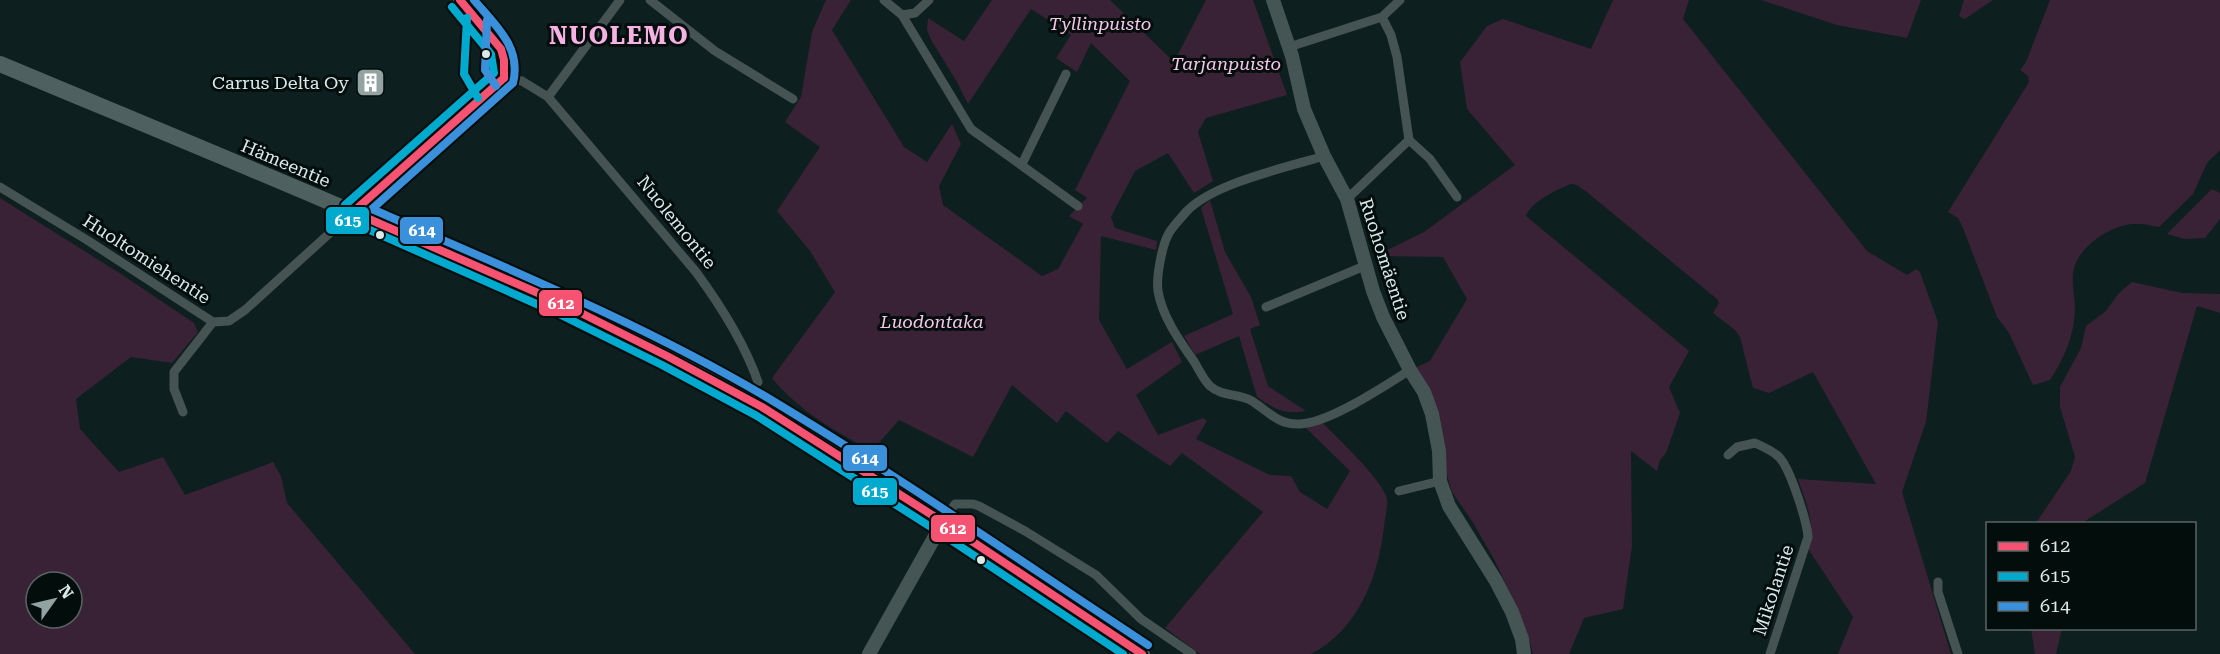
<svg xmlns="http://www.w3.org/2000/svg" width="2220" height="654" font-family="'Roboto Serif',serif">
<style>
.green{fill:#3a2236;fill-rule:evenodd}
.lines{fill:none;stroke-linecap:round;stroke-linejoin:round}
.street{stroke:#455352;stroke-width:9}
.secondary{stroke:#445554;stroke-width:14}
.highway{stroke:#4e6160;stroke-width:16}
.bus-1-casing{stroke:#030d0c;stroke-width:12}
.bus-2-casing{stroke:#030d0c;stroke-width:12}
.bus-3-casing{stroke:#030d0c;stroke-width:12}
.bus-1{stroke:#f65372;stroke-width:8}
.bus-2{stroke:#00a9ce;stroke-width:8}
.bus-3{stroke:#3a90db;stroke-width:8}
.bus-dot{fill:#d9eae9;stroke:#030d0c;stroke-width:2}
.labels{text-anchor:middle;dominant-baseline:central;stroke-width:6;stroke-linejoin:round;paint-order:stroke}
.park-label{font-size:18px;font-style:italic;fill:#f7c6ea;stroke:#030d0c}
.poi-label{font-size:18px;fill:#d9eae9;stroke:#030d0c;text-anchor:end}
.street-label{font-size:18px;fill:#d9eae9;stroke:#030d0c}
.district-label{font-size:24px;font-weight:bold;letter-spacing:1.5px;fill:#f5b2e3;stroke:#030d0c}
.line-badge{stroke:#030d0c;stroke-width:2}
.badge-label{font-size:16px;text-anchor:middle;font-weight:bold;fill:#fff}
</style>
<rect width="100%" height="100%" fill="#0d1f1e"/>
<path class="green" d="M826 0H851L832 30 904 147 927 162 952 124 961 144 939 186 943 205 1042 276 1058 269 1083 224 1069 216 1087 198 1075 190 1130 81 1091 43 1077 72 1056 58 1071 35 1031 9 968 104 957 82 931 40 927 30 928 18 964 41 992 0H1110L1174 62 1206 0H1253L1287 95 1206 118 1198 132 1213 181 1194 193 1168 153 1135 171 1111 217 1115 228 1157 241 1156 250 1101 236 1099 320 1127 369 1172 342 1182 362 1136 395 1158 435 1203 418 1207 421 1196 439 1270 475 1291 476 1300 492 1327 509 1350 471 1306 428 1321 421C1336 437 1383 480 1387 499 1388 507 1385 518 1384 526 1379 576 1358 630 1311 654H1200L1165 628 1263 512 1182 453 1170 466 1118 431 1107 443 1066 411 1057 423 1012 385 973 457 899 420 872 451C836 432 798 410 772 378L835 292 810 251 777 211 820 147 785 122 801 97 812 32Z
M1613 0H1689L1683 19 1867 251 1907 275 1916 269 1920 272 1938 322 1926 422 1902 492 1951 654H1838L1853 617 1807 547C1817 525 1805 500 1798 479L1876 484 1813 372 1769 393 1753 388 1740 337 1735 330 1713 313 1719 303 1717 299 1588 193 1577 185 1571 184C1557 189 1530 203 1526 216L1689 351 1669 387 1680 413 1666 453 1660 460 1657 471 1631 451 1632 546 1623 609 1584 618 1569 654H1533L1529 639 1512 597 1494 559 1472 521 1452 492 1415 368 1430 361 1467 299 1443 257 1375 256 1424 232 1515 165 1467 109 1460 62 1487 26 1503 19 1591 49Z
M1761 0H1921L1907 38 1837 25Z
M1964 0H1993L1965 19 1959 16Z
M2050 0H2220V150L2207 163 2193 194 2159 227C2148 225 2137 222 2126 225 2106 229 2080 247 2074 268 2071 279 2074 294 2075 306 2075 334 2065 357 2050 380L2033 385 2009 333 1997 317 1963 228 1958 218 1948 212 2029 82 2028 76 2020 70 2026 62Z
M480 38C495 52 503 60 484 74L479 63Z
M2212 189 2220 193V219L2205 238 2185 239 2167 234Z
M0 198 121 274 194 323 198 332 172 363 131 357 76 399 80 429 119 472 163 457 185 495 273 462 281 476 287 503 415 654H0ZM36 582H72V618H36Z
M1210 200 1225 252 1251 297 1260 325 1250 329 1268 386 1306 411C1283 414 1276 410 1257 397L1239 336 1195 355 1184 336 1233 314 1201 208Z
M2132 282 2182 293 2220 294V313L2197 306 2145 483 2082 523H2036L2071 471 2075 457 2060 407V387L2081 348 2086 326 2106 311 2118 294Z
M2031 629H2062L2056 654H2035Z"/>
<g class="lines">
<path class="street" d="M650 0 715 51 793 99
M884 0 902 15 971 129 1078 206
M902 15 915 13 929 0
M1382 17 1391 35 1397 57 1409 140 1430 159 1457 197
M1289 47 1382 17 1400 0
M504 78 522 81 548 97 696 272C721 306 744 342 758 382
M548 97 620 0
M1324 156C1285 168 1213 183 1186 212 1181 218 1173 226 1169 233 1162 245 1156 277 1158 291 1162 316 1179 340 1193 360 1199 369 1202 378 1210 386 1222 397 1239 393 1252 401 1269 412 1278 425 1300 424 1329 423 1385 386 1410 370
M1022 164 1066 74
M0 187 87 240 213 322 229 321 245 310 353 212
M1347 199 1409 140
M1266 307 1367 265
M183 412 174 389V372L213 322
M1728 455 1737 447 1755 443C1764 447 1773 451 1779 457 1790 468 1807 521 1808 537L1770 654
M1399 491 1440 481
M943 522 955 504H973L979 506 1025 531 1096 575 1141 619 1192 654
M1938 582V592L1958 654"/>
<path class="secondary" d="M1273 0 1292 56 1304 109 1324 156 1347 199 1373 291 1383 317 1410 370 1424 392 1432 414 1439 451 1440 481 1449 506 1496 581 1512 612 1522 639 1524 654
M353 212 504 78V60L501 49 460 0
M869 654 943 522"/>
<path class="highway" d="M0 64C141 123 283 181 424 243 505 278 586 314 665 354 832 440 986 550 1142 654"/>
<defs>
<path id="bus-1" d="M460 0 501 49 504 60V78
M353 212 563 304 667 356 762 407 943 522 1142 654
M353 212 504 78"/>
<path id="bus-2" d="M452 7 491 54 494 73 345 205 343 213 345 219 559 314 662 365 757 416 937 531 1123 654
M467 18 464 74 478 98"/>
<path id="bus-3" d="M474 0C495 25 522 47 513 83L372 209C506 268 643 324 768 398 898 476 1022 562 1148 645
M487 20 485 70 496 86"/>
</defs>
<use href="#bus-1" class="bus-1-casing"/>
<use href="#bus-2" class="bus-2-casing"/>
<use href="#bus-3" class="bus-3-casing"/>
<use href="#bus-1" class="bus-1"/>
<use href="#bus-2" class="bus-2"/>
<use href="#bus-3" class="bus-3"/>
</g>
<defs>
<symbol id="building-square" viewBox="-11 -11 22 22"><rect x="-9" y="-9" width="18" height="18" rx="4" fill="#92a3a2" stroke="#030d0c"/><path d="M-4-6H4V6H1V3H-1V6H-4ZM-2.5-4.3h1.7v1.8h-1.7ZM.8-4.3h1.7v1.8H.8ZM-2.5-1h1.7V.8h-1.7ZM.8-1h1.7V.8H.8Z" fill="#fff"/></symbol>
</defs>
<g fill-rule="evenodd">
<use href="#building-square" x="354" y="66" width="33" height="33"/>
</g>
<g class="bus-dot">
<circle cx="486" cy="54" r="5"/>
<circle cx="380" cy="235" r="5"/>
<circle cx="981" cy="560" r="5"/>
</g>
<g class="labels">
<g class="park-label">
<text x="1100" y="23">Tyllinpuisto</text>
<text x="1226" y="63">Tarjanpuisto</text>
<text x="932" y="321">Luodontaka</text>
</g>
<g class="poi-label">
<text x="349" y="82">Carrus Delta Oy</text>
</g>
<g class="street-label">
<text transform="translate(286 163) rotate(23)">Hämeentie</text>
<text transform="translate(677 222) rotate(51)">Nuolemontie</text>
<text transform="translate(147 259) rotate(33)">Huoltomiehentie</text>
<text transform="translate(1385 259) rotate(72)">Ruohomäentie</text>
<text transform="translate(1773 590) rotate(-72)">Mikolantie</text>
</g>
<g class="district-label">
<text x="619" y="36">NUOLEMO</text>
</g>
</g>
<g class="line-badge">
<rect x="325" y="206" width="45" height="29" rx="6" fill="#00a9ce"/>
<rect x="399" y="216" width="45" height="29" rx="6" fill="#3a90db"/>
<rect x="538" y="289" width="45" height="28" rx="6" fill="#f65372"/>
<rect x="842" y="444" width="46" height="28" rx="6" fill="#3a90db"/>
<rect x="852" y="477" width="46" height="29" rx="6" fill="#00a9ce"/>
<rect x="930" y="514" width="46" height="29" rx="6" fill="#f65372"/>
</g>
<g class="badge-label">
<text x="348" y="226">615</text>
<text x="422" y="236">614</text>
<text x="561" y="309">612</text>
<text x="865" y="464">614</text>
<text x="875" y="497">615</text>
<text x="953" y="534">612</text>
</g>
<rect x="1986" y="522" width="210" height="108" fill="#030d0c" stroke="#596564" stroke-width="1.5"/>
<rect x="1998" y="542" width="30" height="9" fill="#f65372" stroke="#596564" stroke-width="1.5"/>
<text x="2040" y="552" font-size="18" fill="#d9eae9">612</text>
<rect x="1998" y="572" width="30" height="9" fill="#00a9ce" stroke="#596564" stroke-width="1.5"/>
<text x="2040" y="582" font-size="18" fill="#d9eae9">615</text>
<rect x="1998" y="602" width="30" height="9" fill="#3a90db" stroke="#596564" stroke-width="1.5"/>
<text x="2040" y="612" font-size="18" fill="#d9eae9">614</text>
<g transform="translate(54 600) rotate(56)"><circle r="28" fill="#030d0c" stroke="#596564" stroke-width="1.5"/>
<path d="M0-4.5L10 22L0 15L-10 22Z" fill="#92a3a2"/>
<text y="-9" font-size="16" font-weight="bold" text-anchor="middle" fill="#d9eae9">N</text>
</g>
</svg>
